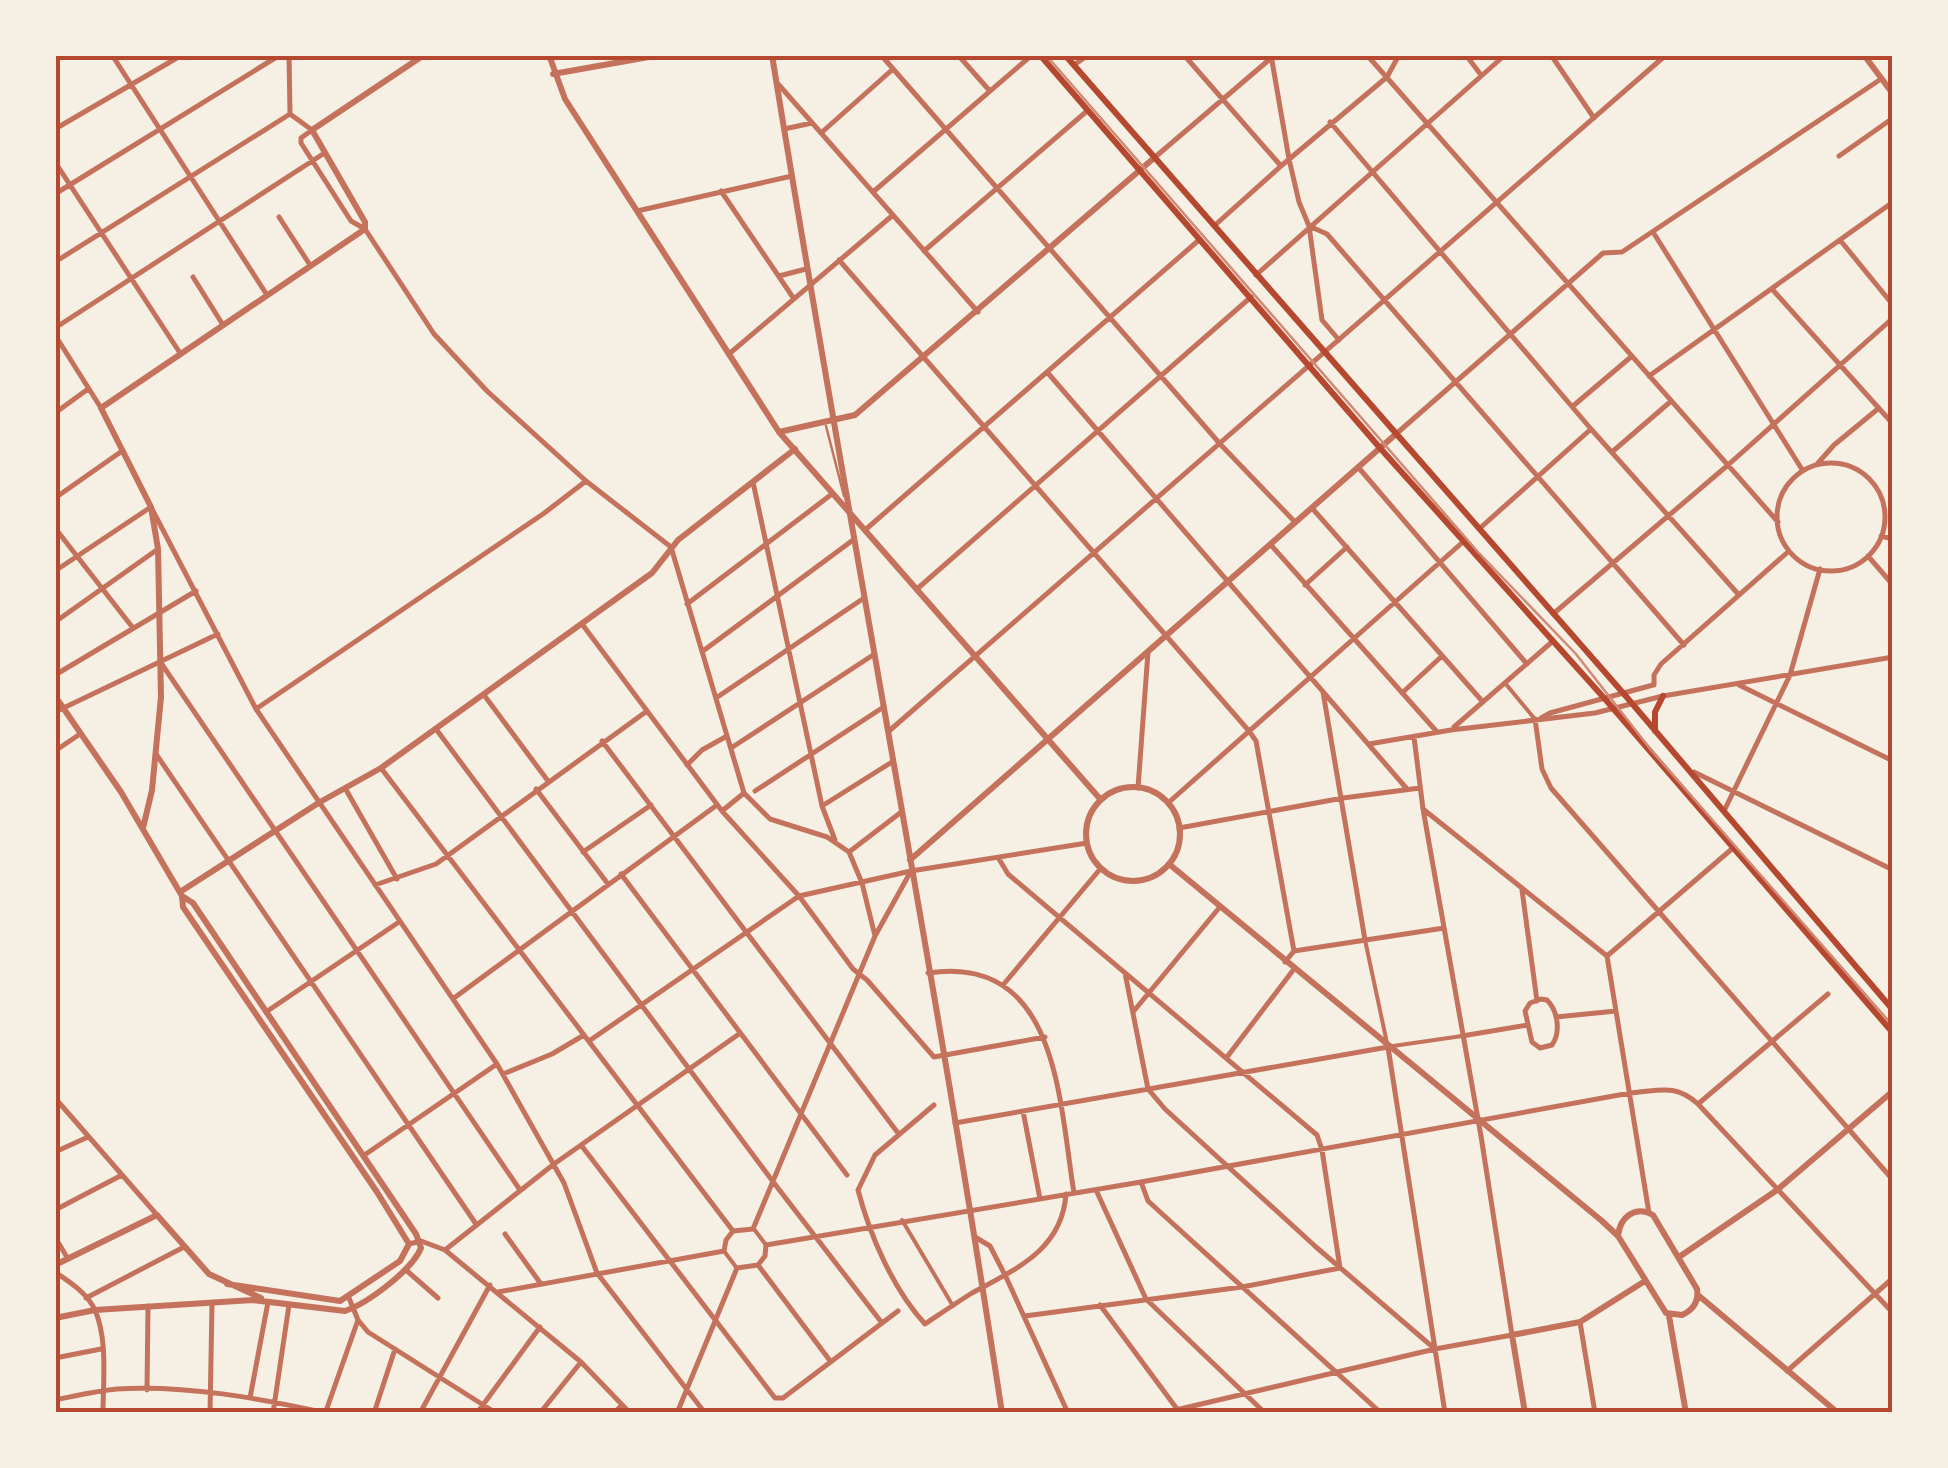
<svg xmlns="http://www.w3.org/2000/svg" width="1948" height="1468" font-family="'Roboto Condensed',sans-serif">
<style>
.lines{fill:none;stroke-linecap:round;stroke-linejoin:round}
.service{stroke:#c5725c;stroke-width:2.5}
.pedestrian{stroke:#c5725c;stroke-width:4}
.minor{stroke:#c5725c;stroke-width:5}
.tertiary{stroke:#c5725c;stroke-width:6}
.secondary{stroke:#b5482f;stroke-width:6}
.tram{stroke:#cf8b77;stroke-width:2.5}
.neatline{fill:none;stroke:#b5482f;stroke-width:4}
</style>
<rect width="100%" height="100%" fill="#f6efe4"/>
<g class="lines">
<path class="service" d="M826 426 844 496"/>
<path class="pedestrian" d="M1505 683 1534 718
M1365 940 1387 1043
M1393 1046 1462 1036
M902 1220 953 1306
M754 1229 766 1245
M724 1251 736 1267"/>
<path class="minor" d="M112 55 267 295
M289 55 290 114 312 130 301 138V143L351 221 365 229 434 334 487 391 586 481 671 547 744 793 770 819 827 837 849 852 862 883 875 936
M881 55 1221 445 1295 522
M958 55 989 90
M1184 55 1281 166 1387 77 1399 55
M1271 55 1289 159 1299 202 1309 226 1322 320 1339 340
M1367 55 1778 522
M1466 55 1481 75
M1551 55 1594 118
M55 59 62 55
M1074 65 1088 55
M779 85 978 312
M1330 122 1591 429 1739 595
M55 129 182 55
M784 129 812 123
M821 133 893 69
M1839 156 1893 118
M1154 158 1270 59
M55 162 180 353
M721 191 794 299
M873 192 1032 55
M55 194 280 55
M637 211 792 176
M279 217 310 265
M1214 226 1281 166
M1309 226 1327 234 1684 645
M1653 232 1803 471
M1840 240 1893 305
M924 251 1087 111
M839 260 1249 731 1256 741 1294 951
M55 262 290 114
M1256 275 1505 55
M779 276 806 269
M193 277 223 325
M1772 289 1893 424
M55 328 323 154
M55 335 101 408
M729 354 893 215
M1047 372 1407 789
M1649 376 1893 202
M1573 406 1632 356
M55 413 88 389
M1396 434 1603 253 1622 252 1881 79
M1612 452 1670 402
M1818 463 1834 445 1879 408
M1777 517a54 54 0 1 1 108 0a54 54 0 1 1-108 0Z
M1358 467 1527 664
M753 482 822 806 835 840
M55 498 122 451
M1312 508 1483 702
M55 528 133 628
M1479 529 1591 429
M865 530 1199 240
M1881 536 1893 539
M1270 544 1437 732
M1868 556 1893 585
M55 571 151 507 256 709 497 1064 564 1183 597 1273 705 1413
M1305 585 1347 547
M917 589 1251 297
M687 604 832 494
M1553 614 1728 465 1893 318
M55 622 158 549
M582 624 722 811 799 896 853 969 867 980 934 1057 1045 1037
M703 651 853 540
M161 663 520 1190
M55 675 196 591
M1654 685V675L1661 664 1789 551
M1739 685 1893 761
M1323 692 1365 940
M1402 693 1442 656
M484 695 548 781
M716 698 864 598
M256 709 543 514 586 481
M55 712 218 634
M1541 718 1550 713 1653 685
M1535 719 1542 769 1551 788 1893 1180
M1454 727 1553 641
M436 729 774 1183 882 1323
M889 731 1666 55
M602 741 898 1133
M1369 744 1451 730 1595 713 1663 696 1893 657
M731 748 873 655
M55 751 80 734
M156 754 476 1224
M687 765 702 750 727 736
M381 768 733 1231
M1694 772 1893 870
M345 788 397 879
M1138 788 1148 652
M536 789 608 884
M755 791 882 708
M1168 803 1464 541
M822 806 892 762
M1423 809 1607 956
M722 811 744 793
M1724 811 1790 675 1820 569
M1179 828 1343 798 1420 788
M583 852 651 805
M849 852 900 813
M999 859 1008 874 1317 1135 1322 1150 1340 1268 1242 1287 1025 1316
M621 874 847 1175
M375 885 436 864 647 711
M1522 890 1537 1001
M1607 956 1649 1213
M1607 956 1733 848
M1285 962 1294 951 1444 928
M928 973C1059 953 1059 1103 1074 1193
M1125 973 1148 1089 1165 1109 1316 1247 1435 1349
M1003 985 1101 868
M454 998 717 805
M1541 999 1547 1000C1558 1011 1561 1032 1552 1045L1540 1048 1532 1042 1525 1011 1530 1003Z
M266 1012 399 922
M1133 1012 1219 908
M1556 1017 1616 1011
M1462 1036 1528 1025
M589 1041 799 896 911 871 1087 843
M1227 1057 1294 969
M503 1074 552 1054 584 1035
M55 1098 157 1215
M1698 1104 1828 994
M934 1105 875 1155 858 1190C870 1236 893 1289 925 1324 940 1314 956 1303 972 1293 1016 1269 1062 1250 1066 1194
M1023 1111 1040 1199
M955 1123 1388 1047 1445 1413
M581 1145 775 1398H783L898 1311
M55 1152 88 1137
M363 1156 497 1064
M1141 1182 1148 1201 1381 1413
M1096 1190 1146 1299 1265 1413
M55 1210 122 1175
M505 1234 541 1284
M55 1237 68 1259
M975 1237 990 1246 1006 1277 1068 1413
M409 1244 421 1241 445 1250 581 1362 630 1413
M445 1250 554 1164 739 1034
M758 1265 831 1362
M406 1270 438 1298
M55 1272C70 1282 87 1293 95 1310 108 1340 103 1382 103 1413
M498 1292 724 1251 726 1240 733 1231 753 1229 875 936 911 871
M86 1298 184 1247
M349 1298 358 1320 368 1332 496 1413
M1100 1305 1180 1413
M1580 1322 1595 1413
M55 1358 101 1349
M1787 1371 1893 1278
M147 1390 148 1306
M250 1398 268 1302
M55 1400C75 1396 96 1391 117 1389 186 1385 259 1398 326 1413
M326 1411 358 1320
M210 1413 212 1304
M273 1413 289 1305
M374 1413 395 1349
M420 1413 490 1285
M477 1413 540 1327
M540 1413 581 1362
M614 1413 622 1405
M677 1413 737 1268 758 1265 765 1256 766 1245 1141 1182 1630 1093C1659 1091 1675 1083 1698 1104L1893 1313
M1163 1413 1435 1349 1512 1335 1481 1136 1423 809 1414 737"/>
<path class="tertiary" d="M549 55 565 99 779 432 1101 800
M772 55C845 508 933 959 1002 1413
M1864 55 1893 94
M553 74 660 55
M779 432 855 415 1154 158
M55 696 121 792 182 896 193 903 416 1234 421 1248C412 1270 368 1303 345 1311L253 1300 95 1310 55 1318
M1086 834a47 47 0 1 1 94 0a47 47 0 1 1-94 0Z
M143 828 152 790 161 697 158 549 151 507 101 408 365 229V222L312 130 424 55
M910 860 1396 434
M1169 864 1602 1221 1618 1236 1666 1313 1682 1315C1693 1310 1699 1302 1697 1289L1653 1215C1635 1205 1620 1217 1618 1236
M180 892 320 802 381 768 652 573 678 540 795 449
M182 896 183 907 377 1192 409 1244 400 1261 340 1301 227 1284
M1679 1257 1777 1190 1893 1091
M55 1265 157 1215 209 1274 261 1298
M1698 1295 1838 1413
M1669 1316 1686 1413
M1525 1413 1512 1335 1580 1322 1645 1281"/>
<path class="secondary" d="M1040 55 1380 448 1605 699 1893 1033
M1065 55 1624 694 1893 1010
M1655 731V712L1663 696"/>
<path class="tram" d="M1046 55 1478 552 1576 654 1651 750 1893 1026"/>
</g>
<rect width="1948" height="1468" fill="none" stroke="#f6efe4" stroke-width="115"/>
<rect x="58" y="58" width="1832" height="1352" class="neatline"/>
</svg>
